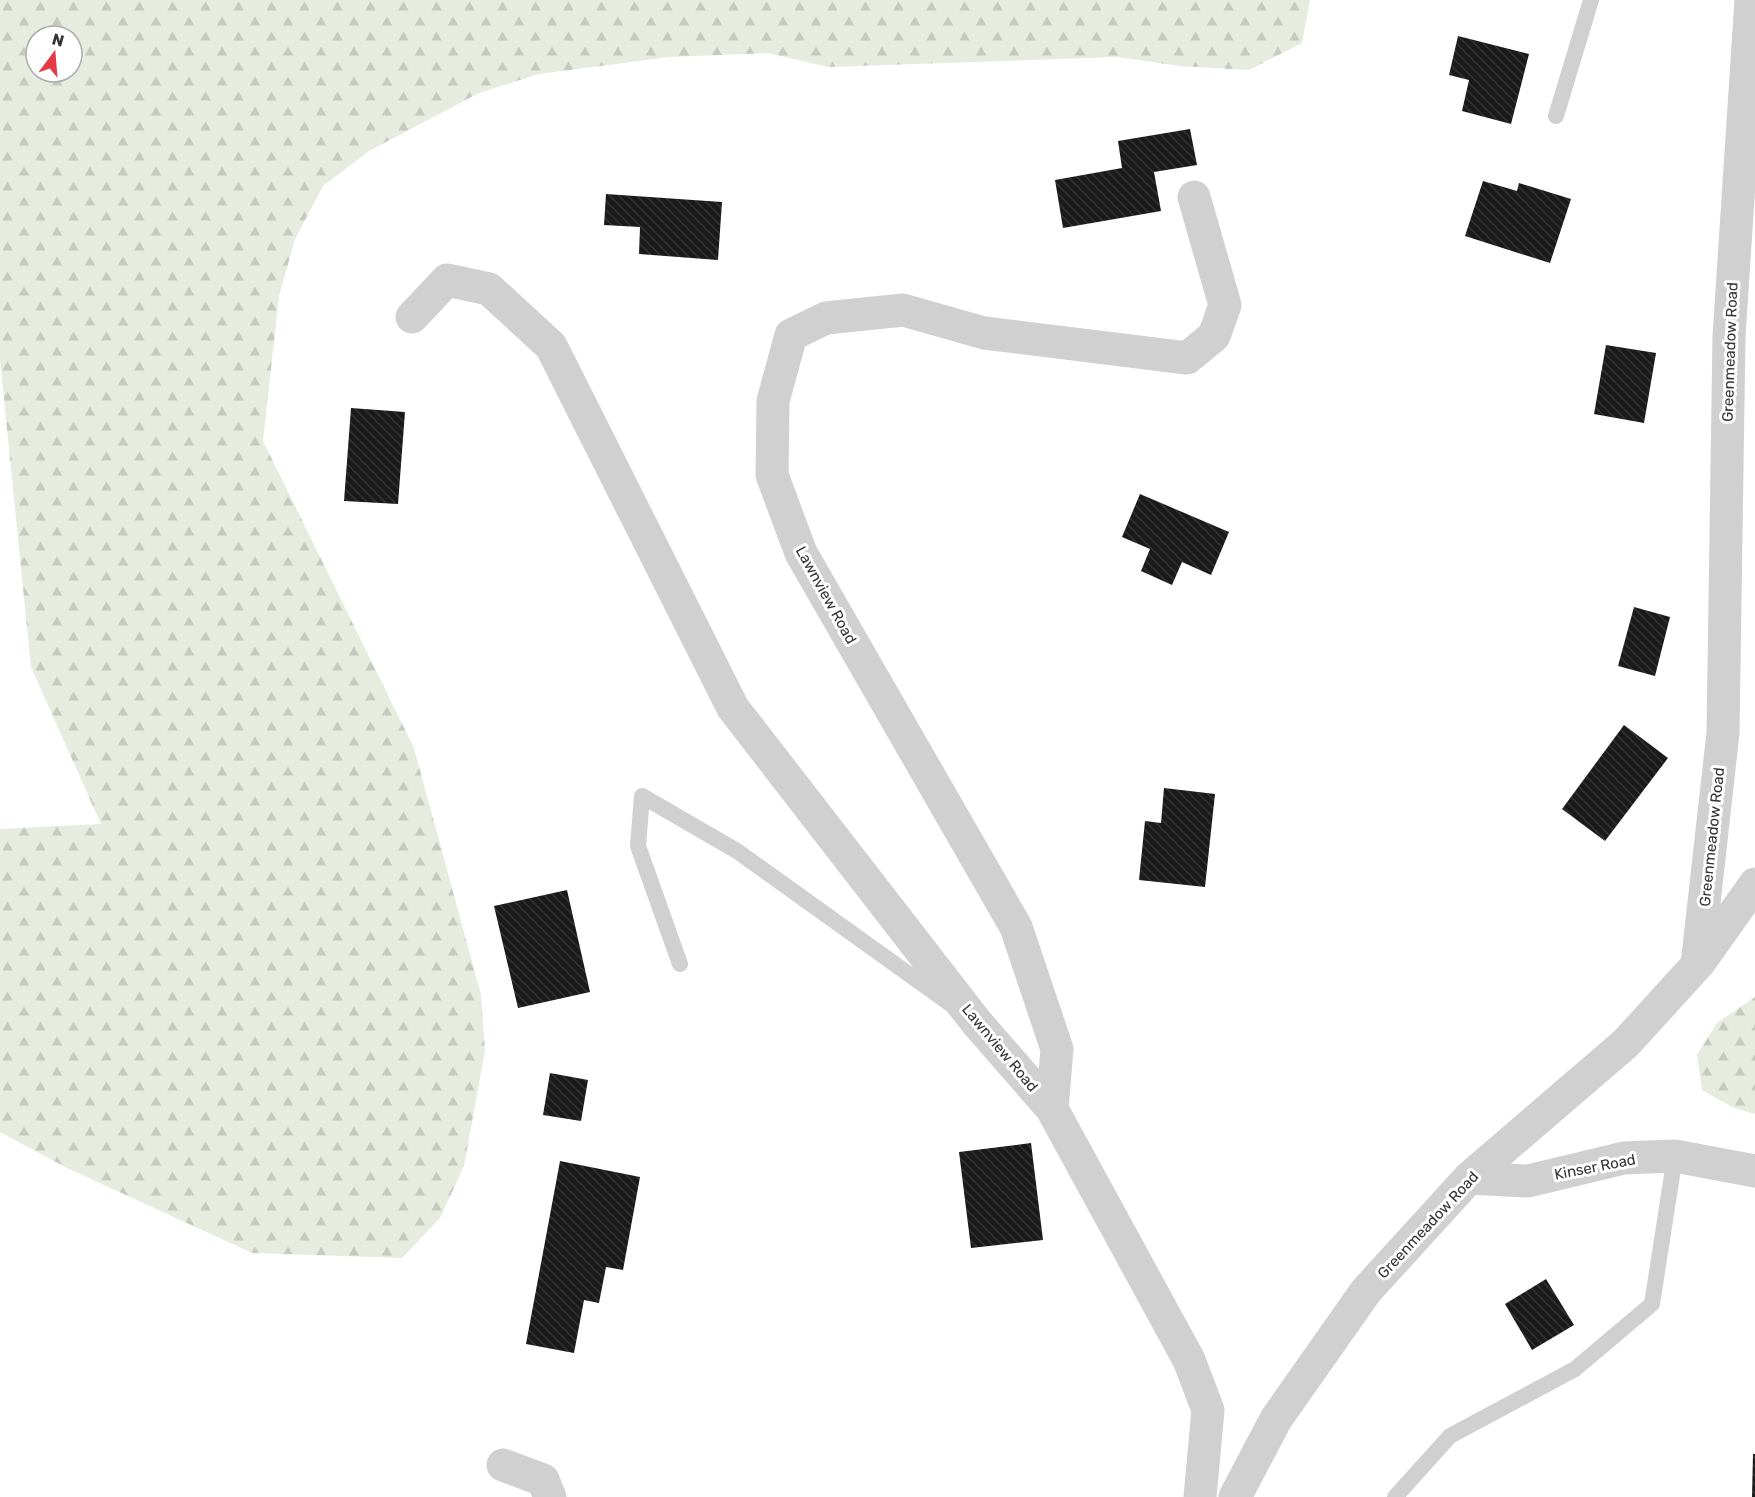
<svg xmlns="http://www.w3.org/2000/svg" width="1755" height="1497" font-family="Rubik,sans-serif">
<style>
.forest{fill:url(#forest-firs);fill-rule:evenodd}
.building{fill:url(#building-back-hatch)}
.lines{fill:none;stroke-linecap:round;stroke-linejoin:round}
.service{stroke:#d0d0d0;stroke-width:16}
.minor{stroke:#d0d0d0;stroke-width:33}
.labels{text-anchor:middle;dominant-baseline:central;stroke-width:6;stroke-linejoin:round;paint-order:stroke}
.street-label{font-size:15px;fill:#333;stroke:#fff}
</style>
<defs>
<pattern id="forest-firs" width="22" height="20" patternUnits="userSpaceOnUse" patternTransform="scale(1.5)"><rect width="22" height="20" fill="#e6ecdf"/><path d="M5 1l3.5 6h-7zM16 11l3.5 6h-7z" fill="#c6cbc0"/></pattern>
<pattern id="building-back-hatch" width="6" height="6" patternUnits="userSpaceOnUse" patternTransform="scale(1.5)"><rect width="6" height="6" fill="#1a1a1a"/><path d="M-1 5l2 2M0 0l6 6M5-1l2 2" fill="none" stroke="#333"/></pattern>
</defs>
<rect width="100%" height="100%" fill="#fff"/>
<path class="forest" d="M0 0H1310L1302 43 1249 70 1180 66 1117 57 828 67 768 53 670 57 539 74 479 93 369 151 323 186 295 239 279 296 263 441 414 748 481 995 485 1051 464 1166 440 1218 402 1258 252 1253 67 1168 0 1132V829L101 824 31 667 0 360ZM36 36H72V72H36Z
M1755 997V1114L1734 1108 1702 1090 1697 1055 1717 1023Z"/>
<path class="building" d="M1458 36 1529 54 1511 124 1462 111 1469 80 1449 75Z
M1190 129 1197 165 1154 172 1161 211 1063 228 1055 180 1122 168 1118 141Z
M1483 181 1517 191 1519 183 1571 199 1550 263 1465 236Z
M606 194 722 202 718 260 639 254 640 227 604 225Z
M1606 345 1656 353 1644 423 1594 414Z
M351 408 405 412 398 504 344 501Z
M1140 494 1229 532 1211 575 1182 562 1172 585 1141 571 1150 549 1122 537Z
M1634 607 1670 617 1655 676 1618 666Z
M1624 725 1668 758 1605 841 1562 809Z
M1164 788 1215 794 1205 887 1139 880 1145 821 1161 823Z
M567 890 590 992 518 1008 494 906Z
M550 1073 588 1080 581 1121 543 1115Z
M1031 1143 1043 1240 971 1248 959 1152Z
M560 1161 640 1177 623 1270 606 1267 599 1303 584 1300 574 1353 526 1344Z
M1546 1279 1574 1325 1532 1350 1505 1304Z
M1753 1454H1755V1497H1752Z"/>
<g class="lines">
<path class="service" d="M1556 116 1591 0
M680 964 638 846 642 796 737 851 949 1003
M1395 1497 1450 1436 1575 1369 1652 1304 1675 1156"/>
<path class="minor" d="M412 317 447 280 489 289 551 346 733 708 977 1023 1052 1109 1189 1360 1208 1410 1200 1497
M1699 963 1755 884
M1052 1109 1057 1049 1016 927 801 553 772 475 773 401 791 335 826 318 903 310 984 333 1187 358 1214 336 1225 305 1194 197
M1469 1178 1528 1181 1624 1158 1675 1156 1755 1171
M503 1465 543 1480 550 1497
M1235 1497 1276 1419 1366 1291 1469 1178 1626 1043 1697 965 1723 733 1729 336 1751 0"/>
</g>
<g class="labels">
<g class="street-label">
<text transform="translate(1730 352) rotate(-88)">Greenmeadow Road</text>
<text transform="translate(826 595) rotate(61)">Lawnview Road</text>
<text transform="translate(1712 837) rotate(-84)">Greenmeadow Road</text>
<text transform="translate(1000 1048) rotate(50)">Lawnview Road</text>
<text transform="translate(1595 1167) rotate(-11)">Kinser Road</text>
<text transform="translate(1428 1225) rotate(-47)">Greenmeadow Road</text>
</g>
</g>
<g transform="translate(54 54) rotate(16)"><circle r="28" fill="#ffffff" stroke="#adadad" stroke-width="1.5"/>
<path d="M0-4.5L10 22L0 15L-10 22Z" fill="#e63946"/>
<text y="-9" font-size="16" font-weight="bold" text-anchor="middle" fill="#333333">N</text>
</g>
</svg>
